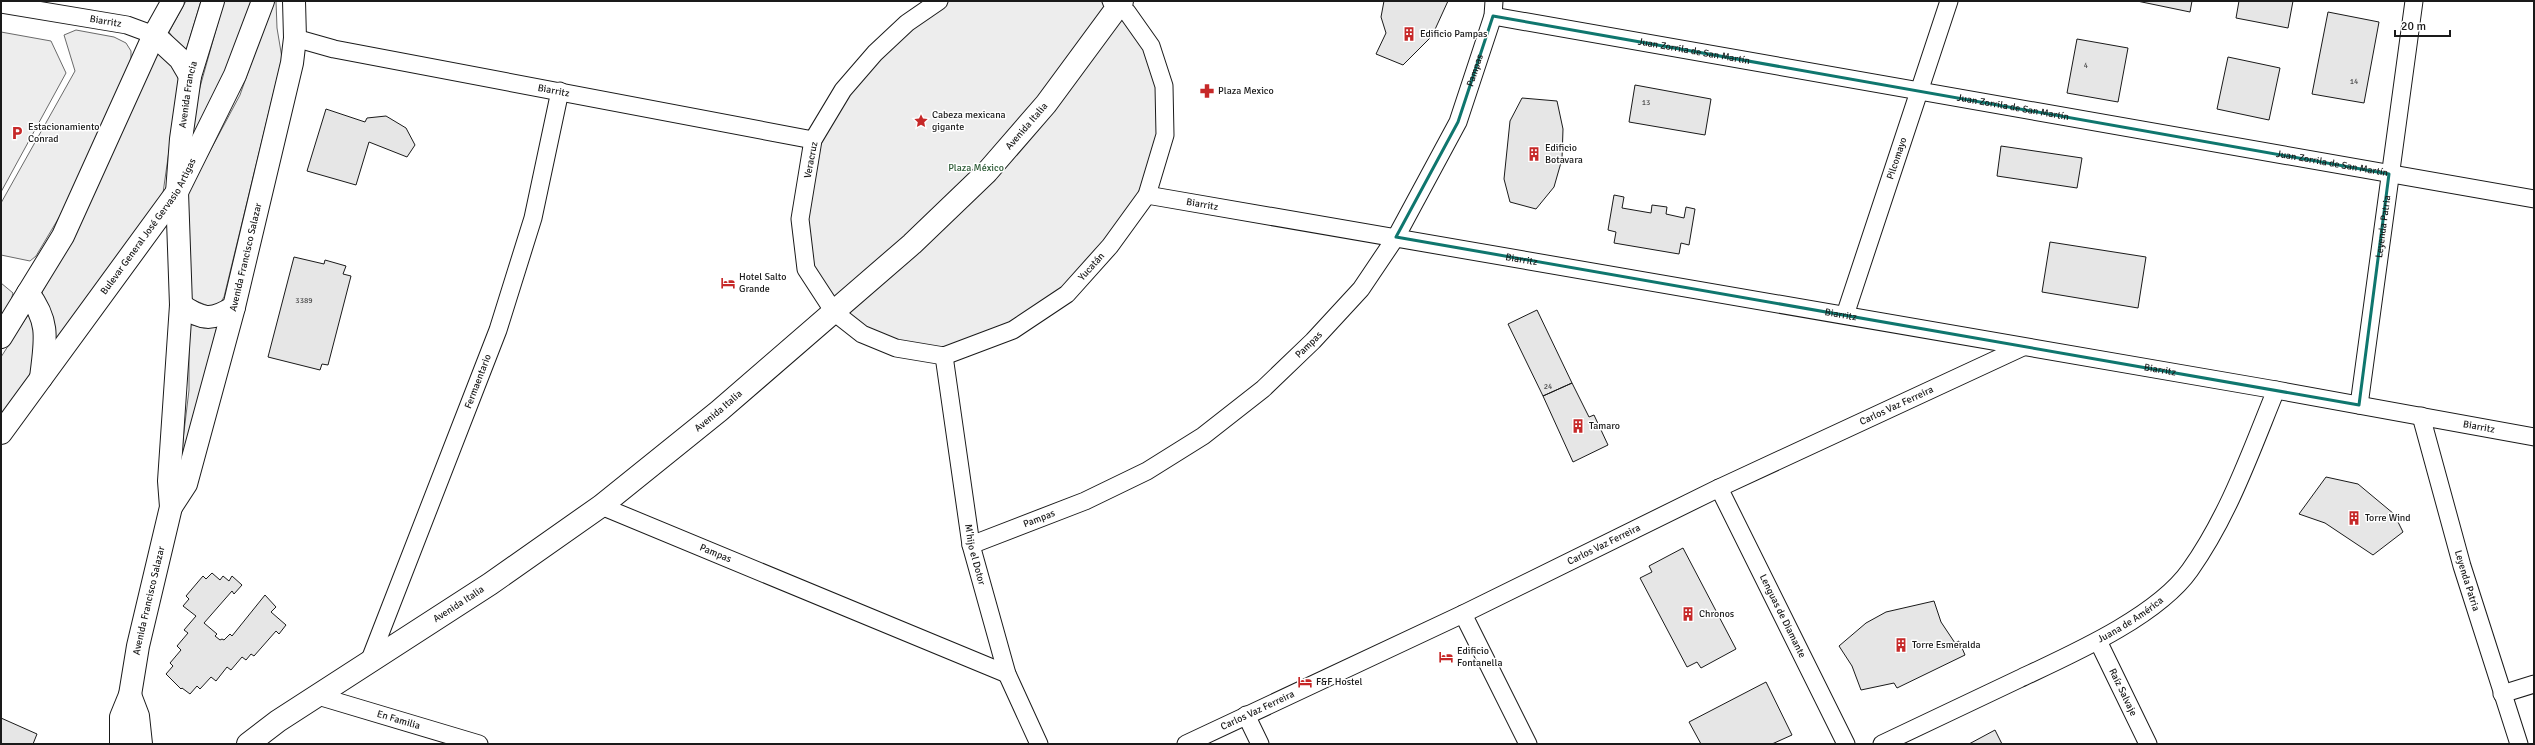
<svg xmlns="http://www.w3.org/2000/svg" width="2535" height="745" font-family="Signika,sans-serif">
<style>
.built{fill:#ededed;stroke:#6a6a6a}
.building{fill:#e6e6e6;stroke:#1a1a1a}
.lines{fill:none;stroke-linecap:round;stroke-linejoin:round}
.street-casing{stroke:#1a1a1a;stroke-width:19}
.secondary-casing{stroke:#1a1a1a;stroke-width:24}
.street{stroke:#fff;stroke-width:17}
.secondary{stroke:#fff;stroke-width:22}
.marked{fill:none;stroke:#0f766e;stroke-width:3;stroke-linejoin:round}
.labels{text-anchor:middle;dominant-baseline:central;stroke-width:3;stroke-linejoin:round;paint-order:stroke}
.number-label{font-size:8px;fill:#4d4d4d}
.street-label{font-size:10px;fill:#1a1a1a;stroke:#fff}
.poi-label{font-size:10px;fill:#1a1a1a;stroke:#fff;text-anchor:start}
.park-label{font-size:10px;fill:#2b5a34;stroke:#fff}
</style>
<rect width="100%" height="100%" fill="#fff"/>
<path class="built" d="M186 1H201L185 54 169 32Z
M224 1H253L208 115 190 150 195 105Z
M273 1H276L277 28 282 58 224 297 219 305 211 307 191 299 187 194 240 95Z
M939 1H1111L1151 46 1165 135 1147 195 1067 294 944 356 862 334 806 269 807 173 843 90Z
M76 30 114 37 126 43 131 51V59L70 199 36 256 30 261 1 255V203L75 71 64 35Z
M1 32 51 41 66 73 1 192Z
M158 50 167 59 177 73 179 80 163 193 54 344 48 310 42 292 76 233Z
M1 283 13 293 10 304 1 319Z
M28 315 36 318 32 374 1 415V357Z
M189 324 204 328 217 327 178 482 189 390Z"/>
<path class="building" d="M1384 1H1448L1432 36 1403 65 1376 54 1386 33 1381 17Z
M2137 1H2192L2190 12Z
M2239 1H2293L2288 28 2236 18Z
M2328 12 2379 22 2364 103 2312 94Z
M2077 39 2128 48 2118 102 2067 93Z
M2228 57 2280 68 2269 120 2217 109Z
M1635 85 1711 99 1705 135 1629 122Z
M1522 98 1557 101 1563 129 1562 159 1554 187 1536 209 1510 202 1504 179 1510 121Z
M326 109 365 122 367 118 386 116 406 128 415 145 407 157 369 142 356 185 307 171Z
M2001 146 2082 158 2077 188 1997 176Z
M1614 195 1624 197 1622 208 1651 213 1652 205 1667 207 1666 214 1684 218 1686 207 1695 209 1689 245 1681 243 1679 254 1614 243 1616 232 1608 230Z
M2050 242 2146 257 2138 308 2042 292Z
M294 257 324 264 325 260 346 266 343 274 351 276 328 365 322 364 320 370 268 357Z
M1537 310 1572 383 1543 396 1508 324Z
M1572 383 1589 417 1594 415 1608 445 1573 462 1543 396Z
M2326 477 2358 484 2394 514 2403 532 2373 555 2325 523 2299 514Z
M1683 548 1736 649 1701 668 1697 662 1687 667 1640 578 1652 572 1649 566Z
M212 573 220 580 223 576 229 581 232 576 242 585 234 594 232 591 204 623 217 634 215 636 220 640 222 639 224 640 230 634 232 636 265 595 276 607 271 612 286 625 279 634 276 631 254 656 251 654 246 660 242 657 231 670 227 667 216 681 211 677 200 689 197 686 190 694 182 688 181 689 166 674 173 666 170 663 181 650 177 646 188 633 184 630 196 616 183 606 189 599 186 596 203 576 206 579Z
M1934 601 1941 622 1955 643 1959 641 1965 655 1897 688 1894 683 1861 690 1852 666 1839 646 1866 623 1886 612Z
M1766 682 1792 735 1772 744H1701L1689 722Z
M1 718 37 734 33 744H1Z
M1995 730 2002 744H1969Z"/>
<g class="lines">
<defs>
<g id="street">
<path id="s1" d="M939 1 907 23 875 53 843 90 813 140 800 219 806 269 834 312 862 334 896 348 944 356 1013 330 1067 294 1110 246 1147 195 1165 135 1164 86 1151 46 1127 12 1111 1"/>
<path id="s2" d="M1 4 127 25 154 35"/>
<path id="s3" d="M1493 16 2534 199"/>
<path id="s4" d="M295 38 334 49 813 140"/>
<path id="s5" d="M1147 195 2276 390 2534 437"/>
<path id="s6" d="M1845 315 1949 1"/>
<path id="s7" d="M944 356 971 545 1007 674 1039 744"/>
<path id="s8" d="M2359 405 2414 1"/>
<path id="s9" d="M2421 416 2462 566 2519 744"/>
<path id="s10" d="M1719 488 1846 744"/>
<path id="s11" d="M601 506 1007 674"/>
<path id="s12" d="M971 545 1085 501 1147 471 1203 436 1263 389 1313 341 1361 289 1396 237 1458 122 1493 16 1494 1"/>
<path d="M1463 614 1528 744"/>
<path id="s13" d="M2098 641 2148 744"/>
<path id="s14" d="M369 662 498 330 533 218 560 91"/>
<path d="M2502 694 2534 684"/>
<path id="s15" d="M318 696 479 744"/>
<path d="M1246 715 1260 744"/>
<path id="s16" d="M1186 744 1463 614 1719 488 2023 347"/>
<path id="s17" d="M1882 744C1928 722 1973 701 2019 679 2070 655 2157 617 2190 570 2229 515 2251 451 2276 390"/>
</g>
<g id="secondary">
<path d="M154 35 180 59 190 76"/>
<path d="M28 293C51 323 45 342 41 378"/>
<path d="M181 305C202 320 212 321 234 307"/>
<path d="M1 337 63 236 154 35 173 1"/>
<path id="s18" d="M1 433 177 192 235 75 263 1"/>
<path id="s19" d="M171 507 186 484 234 307 292 63 295 38 294 1"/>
<path d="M130 695 138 716 141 744"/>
<path id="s20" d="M121 744V717L130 695 138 646 171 507 169 481 181 305 177 192 181 139 190 76 213 1"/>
<path id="s21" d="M248 744 278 721 490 584 601 506 719 411 912 244 987 172 1046 104 1122 1"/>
</g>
</defs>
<use href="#street" class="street-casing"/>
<use href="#secondary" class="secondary-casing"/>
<use href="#street" class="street"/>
<use href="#secondary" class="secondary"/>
</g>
<path class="marked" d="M1493 16 2389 174 2359 405 1396 237 1458 122Z"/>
<defs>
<symbol id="building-bare" viewBox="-9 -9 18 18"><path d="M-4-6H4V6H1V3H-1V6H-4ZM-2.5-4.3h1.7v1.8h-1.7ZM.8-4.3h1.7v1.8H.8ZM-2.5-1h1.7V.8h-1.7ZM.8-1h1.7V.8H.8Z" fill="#c62828" stroke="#fff" stroke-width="2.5" paint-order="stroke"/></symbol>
<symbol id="pharmacy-bare" viewBox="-9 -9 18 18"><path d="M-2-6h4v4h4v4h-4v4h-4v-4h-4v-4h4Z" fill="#c62828" stroke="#fff" stroke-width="2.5" paint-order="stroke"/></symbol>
<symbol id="sight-bare" viewBox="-9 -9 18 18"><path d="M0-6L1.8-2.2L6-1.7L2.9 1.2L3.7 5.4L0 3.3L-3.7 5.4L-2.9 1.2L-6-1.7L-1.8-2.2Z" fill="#c62828" stroke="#fff" stroke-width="2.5" paint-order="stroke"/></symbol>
<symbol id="parking-bare" viewBox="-9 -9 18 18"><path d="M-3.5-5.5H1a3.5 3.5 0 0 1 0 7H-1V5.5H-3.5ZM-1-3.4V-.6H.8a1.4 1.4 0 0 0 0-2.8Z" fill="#c62828" stroke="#fff" stroke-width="2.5" paint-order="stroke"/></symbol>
<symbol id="hotel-bare" viewBox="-9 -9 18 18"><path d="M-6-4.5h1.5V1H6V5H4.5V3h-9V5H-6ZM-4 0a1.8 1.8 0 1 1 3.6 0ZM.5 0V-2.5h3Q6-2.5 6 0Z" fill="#c62828" stroke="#fff" stroke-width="2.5" paint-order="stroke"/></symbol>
</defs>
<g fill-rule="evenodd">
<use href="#building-bare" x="1399" y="24" width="20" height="20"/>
<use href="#pharmacy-bare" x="1197" y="81" width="20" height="20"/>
<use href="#sight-bare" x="911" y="111" width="20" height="20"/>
<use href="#parking-bare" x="7" y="123" width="20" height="20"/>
<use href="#building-bare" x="1524" y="144" width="20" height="20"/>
<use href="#hotel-bare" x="718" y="273" width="20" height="20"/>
<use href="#building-bare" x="1568" y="416" width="20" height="20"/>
<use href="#building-bare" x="2344" y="508" width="20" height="20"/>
<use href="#building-bare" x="1678" y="604" width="20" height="20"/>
<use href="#building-bare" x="1891" y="635" width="20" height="20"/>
<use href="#hotel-bare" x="1436" y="647" width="20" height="20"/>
<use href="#hotel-bare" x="1295" y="672" width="20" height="20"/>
</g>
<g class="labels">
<g class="number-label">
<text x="2086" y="65">4</text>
<text x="2354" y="81">14</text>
<text x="1646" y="102">13</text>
<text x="304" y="300">3389</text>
<text x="1548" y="386">24</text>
</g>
<g class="street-label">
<text stroke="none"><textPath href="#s2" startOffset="106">Biarritz</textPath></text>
<text stroke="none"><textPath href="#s3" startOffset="204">Juan Zorrila de San Martín</textPath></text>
<text stroke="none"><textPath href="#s12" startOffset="721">Pampas</textPath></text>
<text stroke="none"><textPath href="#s4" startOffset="264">Biarritz</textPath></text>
<text stroke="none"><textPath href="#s20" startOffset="657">Avenida Francia</textPath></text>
<text stroke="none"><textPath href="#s3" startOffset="528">Juan Zorrila de San Martín</textPath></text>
<text stroke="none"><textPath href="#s21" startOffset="997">Avenida Italia</textPath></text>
<text stroke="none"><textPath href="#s6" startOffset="165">Pilcomayo</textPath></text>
<text transform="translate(811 160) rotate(-79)">Veracruz</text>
<text stroke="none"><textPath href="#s3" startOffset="852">Juan Zorrila de San Martín</textPath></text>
<text stroke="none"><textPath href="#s5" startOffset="56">Biarritz</textPath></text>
<text stroke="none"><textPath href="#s18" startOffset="254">Bulevar General José Gervasio Artigas</textPath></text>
<text stroke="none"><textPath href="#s8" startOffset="180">Leyenda Patria</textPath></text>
<text stroke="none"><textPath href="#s19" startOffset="262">Avenida Francisco Salazar</textPath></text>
<text stroke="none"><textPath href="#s5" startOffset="380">Biarritz</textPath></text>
<text stroke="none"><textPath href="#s1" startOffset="668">Yucatán</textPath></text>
<text stroke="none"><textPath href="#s5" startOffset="704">Biarritz</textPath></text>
<text stroke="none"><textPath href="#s12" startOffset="397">Pampas</textPath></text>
<text stroke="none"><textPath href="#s5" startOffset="1028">Biarritz</textPath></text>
<text stroke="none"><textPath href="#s14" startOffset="301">Fermaentario</textPath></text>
<text stroke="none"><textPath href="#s16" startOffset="787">Carlos Vaz Ferreira</textPath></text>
<text stroke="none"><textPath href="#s21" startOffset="577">Avenida Italia</textPath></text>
<text stroke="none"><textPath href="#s5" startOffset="1352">Biarritz</textPath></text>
<text stroke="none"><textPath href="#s12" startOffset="73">Pampas</textPath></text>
<text stroke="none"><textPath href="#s16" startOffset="463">Carlos Vaz Ferreira</textPath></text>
<text stroke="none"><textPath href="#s11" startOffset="124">Pampas</textPath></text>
<text stroke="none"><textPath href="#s7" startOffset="201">M'hijo el Dotor</textPath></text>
<text stroke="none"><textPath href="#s9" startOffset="171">Leyenda Patria</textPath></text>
<text stroke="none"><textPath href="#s20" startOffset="147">Avenida Francisco Salazar</textPath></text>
<text stroke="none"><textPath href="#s21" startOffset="253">Avenida Italia</textPath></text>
<text stroke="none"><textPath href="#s10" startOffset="143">Lenguas de Diamante</textPath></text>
<text stroke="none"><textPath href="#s17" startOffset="278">Juana de América</textPath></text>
<text stroke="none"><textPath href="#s13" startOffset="57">Raíz Salvaje</textPath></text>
<text stroke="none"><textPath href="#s16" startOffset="79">Carlos Vaz Ferreira</textPath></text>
<text stroke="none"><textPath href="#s15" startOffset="84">En Familia</textPath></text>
</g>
<g class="poi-label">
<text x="1420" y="34">Edificio Pampas</text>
<text x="1218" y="91">Plaza Mexico</text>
<text x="932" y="115">Cabeza mexicana<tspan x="932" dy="12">gigante</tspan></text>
<text x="28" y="127">Estacionamiento<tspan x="28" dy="12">Conrad</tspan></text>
<text x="1545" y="148">Edificio<tspan x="1545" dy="12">Botavara</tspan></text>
<text x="739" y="277">Hotel Salto<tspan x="739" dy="12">Grande</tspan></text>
<text x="1589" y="426">Tamaro</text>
<text x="2365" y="518">Torre Wind</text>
<text x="1699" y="614">Chronos</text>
<text x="1912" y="645">Torre Esmeralda</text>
<text x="1457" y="651">Edificio<tspan x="1457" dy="12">Fontanella</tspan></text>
<text x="1316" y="682">F&amp;F Hostel</text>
</g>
<g class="park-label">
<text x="976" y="168">Plaza México</text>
</g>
</g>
<rect width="2535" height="745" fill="none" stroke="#1a1a1a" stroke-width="4"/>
<path d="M2395 30v6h55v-6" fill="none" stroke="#1a1a1a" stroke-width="2"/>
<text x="2401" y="30" font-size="12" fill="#1a1a1a" stroke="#ffffff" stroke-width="3" paint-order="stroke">20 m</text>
</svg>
